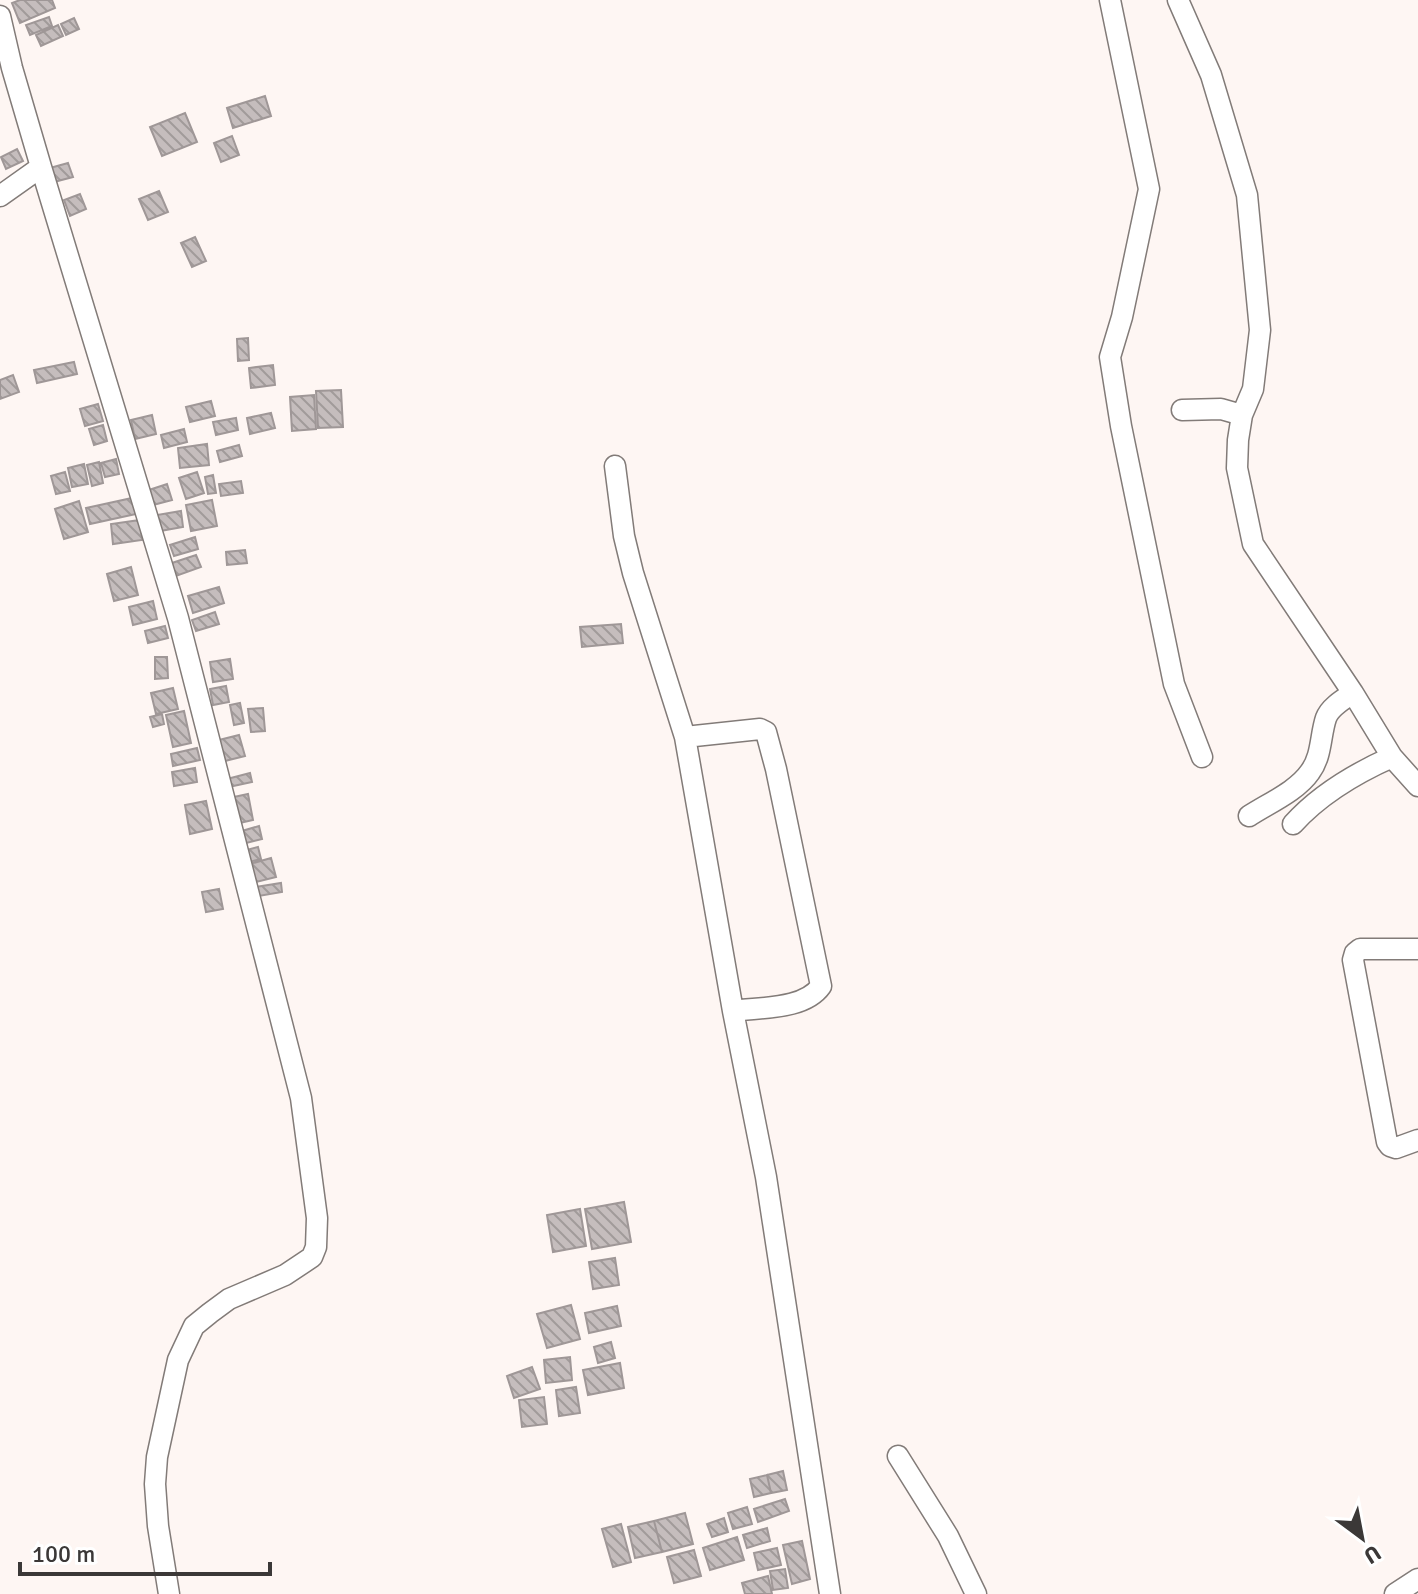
<svg xmlns="http://www.w3.org/2000/svg" width="1418" height="1594" font-family="Signika,sans-serif">
<style>
.building{fill:url(#building-back-hatch);stroke:#9f9797;stroke-width:2}
.lines{fill:none;stroke-linecap:round;stroke-linejoin:round}
.minor-casing{stroke:#827b78;stroke-width:23}
.minor{stroke:#fff;stroke-width:20}
</style>
<defs>
<pattern id="building-back-hatch" width="6" height="6" patternUnits="userSpaceOnUse" patternTransform="scale(2)"><rect width="6" height="6" fill="#c5bdbd"/><path d="M-1 5l2 2M0 0l6 6M5-1l2 2" fill="none" stroke="#a19b9a"/></pattern>
</defs>
<rect width="100%" height="100%" fill="#fef6f3"/>
<path class="building" d="M20 0H52L55 8 20 23 12 3Z
M49 17 52 26 30 35 26 25Z
M74 18 79 29 66 35 61 24Z
M58 25 63 36 41 46 36 35Z
M265 96 271 116 233 128 227 108Z
M185 113 197 142 162 156 150 127Z
M232 136 239 155 221 162 214 143Z
M17 149 23 161 6 169 1 157Z
M68 163 73 177 54 182 50 168Z
M159 191 168 212 148 220 139 199Z
M80 194 86 209 70 216 64 200Z
M195 237 206 261 192 267 181 243Z
M248 338 249 360 238 361 237 339Z
M74 362 77 374 37 383 34 370Z
M273 365 275 385 251 388 249 368Z
M13 375 19 392 0 399V380Z
M341 390 343 427 318 428 316 391Z
M314 395 316 429 292 431 290 397Z
M211 401 215 416 190 422 186 407Z
M98 404 103 421 85 426 80 409Z
M271 413 275 428 250 434 247 418Z
M152 415 156 434 135 439 131 420Z
M236 418 238 430 216 435 213 422Z
M103 425 107 441 94 445 89 429Z
M184 429 187 442 164 448 161 435Z
M207 444 209 465 180 468 178 448Z
M239 445 242 456 220 462 217 451Z
M116 459 119 474 105 477 101 463Z
M99 462 103 483 92 486 87 465Z
M84 464 88 484 72 487 68 468Z
M65 472 70 491 56 494 51 476Z
M197 472 204 493 186 499 179 478Z
M213 475 216 493 208 494 205 477Z
M241 481 243 493 221 496 219 484Z
M167 484 172 500 153 505 149 490Z
M132 498 136 514 90 524 86 508Z
M212 500 217 526 191 531 186 505Z
M79 501 88 532 64 539 55 509Z
M181 511 183 527 160 531 157 515Z
M140 520 142 540 113 544 111 524Z
M195 537 198 549 174 556 170 545Z
M245 550 247 563 227 565 226 552Z
M196 555 201 567 173 577 169 564Z
M131 567 138 595 114 601 107 574Z
M219 587 224 603 193 613 188 596Z
M153 601 157 619 133 625 129 607Z
M215 612 219 624 196 631 192 620Z
M621 624 623 643 582 647 580 627Z
M165 626 168 638 148 643 145 631Z
M155 657H167L168 678 155 679Z
M230 659 233 679 213 682 210 662Z
M226 686 229 702 213 705 210 689Z
M173 688 178 709 156 714 151 693Z
M240 703 244 723 234 725 230 705Z
M263 708 265 731 251 732 248 709Z
M184 711 191 743 173 747 166 715Z
M162 714 164 724 153 727 150 717Z
M239 735 245 756 217 763 211 742Z
M197 748 200 760 173 766 171 754Z
M195 768 197 782 174 786 172 772Z
M250 773 252 782 224 788 223 780Z
M248 794 253 820 235 824 229 798Z
M206 801 212 829 190 834 185 805Z
M259 826 262 839 238 845 235 833Z
M258 847 261 859 241 864 239 852Z
M271 858 276 877 248 884 243 866Z
M281 883 282 892 252 897 250 888Z
M219 889 223 909 206 912 202 892Z
M624 1202 631 1242 592 1249 585 1209Z
M580 1209 586 1246 553 1252 547 1215Z
M615 1258 619 1285 593 1289 589 1262Z
M571 1305 580 1339 547 1348 537 1314Z
M617 1306 621 1326 589 1333 585 1313Z
M611 1342 615 1358 598 1363 594 1347Z
M570 1357 572 1380 546 1383 544 1360Z
M620 1363 624 1388 588 1395 583 1370Z
M532 1367 540 1389 514 1398 507 1376Z
M576 1387 580 1413 559 1416 556 1390Z
M544 1397 547 1424 522 1427 519 1400Z
M783 1471 787 1490 771 1493 767 1475Z
M767 1475 771 1493 754 1497 750 1479Z
M785 1499 789 1511 758 1522 754 1509Z
M747 1507 752 1524 733 1529 728 1513Z
M685 1513 693 1544 662 1552 654 1521Z
M724 1518 728 1532 712 1537 707 1524Z
M654 1521 662 1552 635 1558 628 1527Z
M621 1524 631 1562 613 1567 602 1529Z
M767 1528 770 1541 747 1548 743 1535Z
M737 1537 744 1560 710 1570 703 1548Z
M802 1541 810 1579 792 1584 783 1545Z
M777 1548 781 1565 758 1570 754 1553Z
M694 1550 701 1576 674 1583 667 1557Z
M785 1569 788 1588 773 1590 770 1571Z
M768 1576 772 1594H745L742 1583Z"/>
<g class="lines">
<defs>
<path id="minor" d="M1110 0 1149 189 1122 317 1110 357 1121 426 1174 684 1202 757
M1178 0 1211 75 1247 195 1260 330 1253 389 1242 415 1238 440 1237 468 1253 544 1353 693 1392 757 1418 786
M0 16 12 68 41 167 178 618 301 1098 317 1218 316 1247 312 1257 285 1275 229 1299 210 1313 194 1326 178 1360 157 1457 155 1484 158 1526 169 1594
M0 196 41 167
M1182 410 1221 409 1242 415
M615 466 624 536 633 573 685 737 733 1011 766 1177 830 1594
M685 737 760 729 766 732 776 769 821 986C804 1010 760 1007 733 1011
M1249 816C1269 803 1297 791 1310 772 1322 756 1320 736 1326 718 1330 707 1344 699 1353 693
M1293 824C1320 794 1356 773 1392 757
M1418 949H1360L1355 953 1353 960 1387 1142 1390 1146 1396 1148 1418 1140
M898 1456 948 1536 976 1594
M1395 1594 1418 1579"/>
</defs>
<use href="#minor" class="minor-casing"/>
<use href="#minor" class="minor"/>
</g>
<g transform="translate(1362 1538) rotate(148)" stroke="#ffffff" stroke-width="6" paint-order="stroke">
<path d="M0-6L14 30L0 20L-14 30Z" fill="#3b3837"/>
<text y="-12" font-size="22" font-weight="bold" text-anchor="middle" fill="#3b3837">U</text>
</g>
<path d="M20 1562v12h250v-12" fill="none" stroke="#3b3837" stroke-width="4"/>
<text x="32" y="1562" font-size="24" fill="#3b3837" stroke="#ffffff" stroke-width="6" paint-order="stroke">100 m</text>
</svg>
